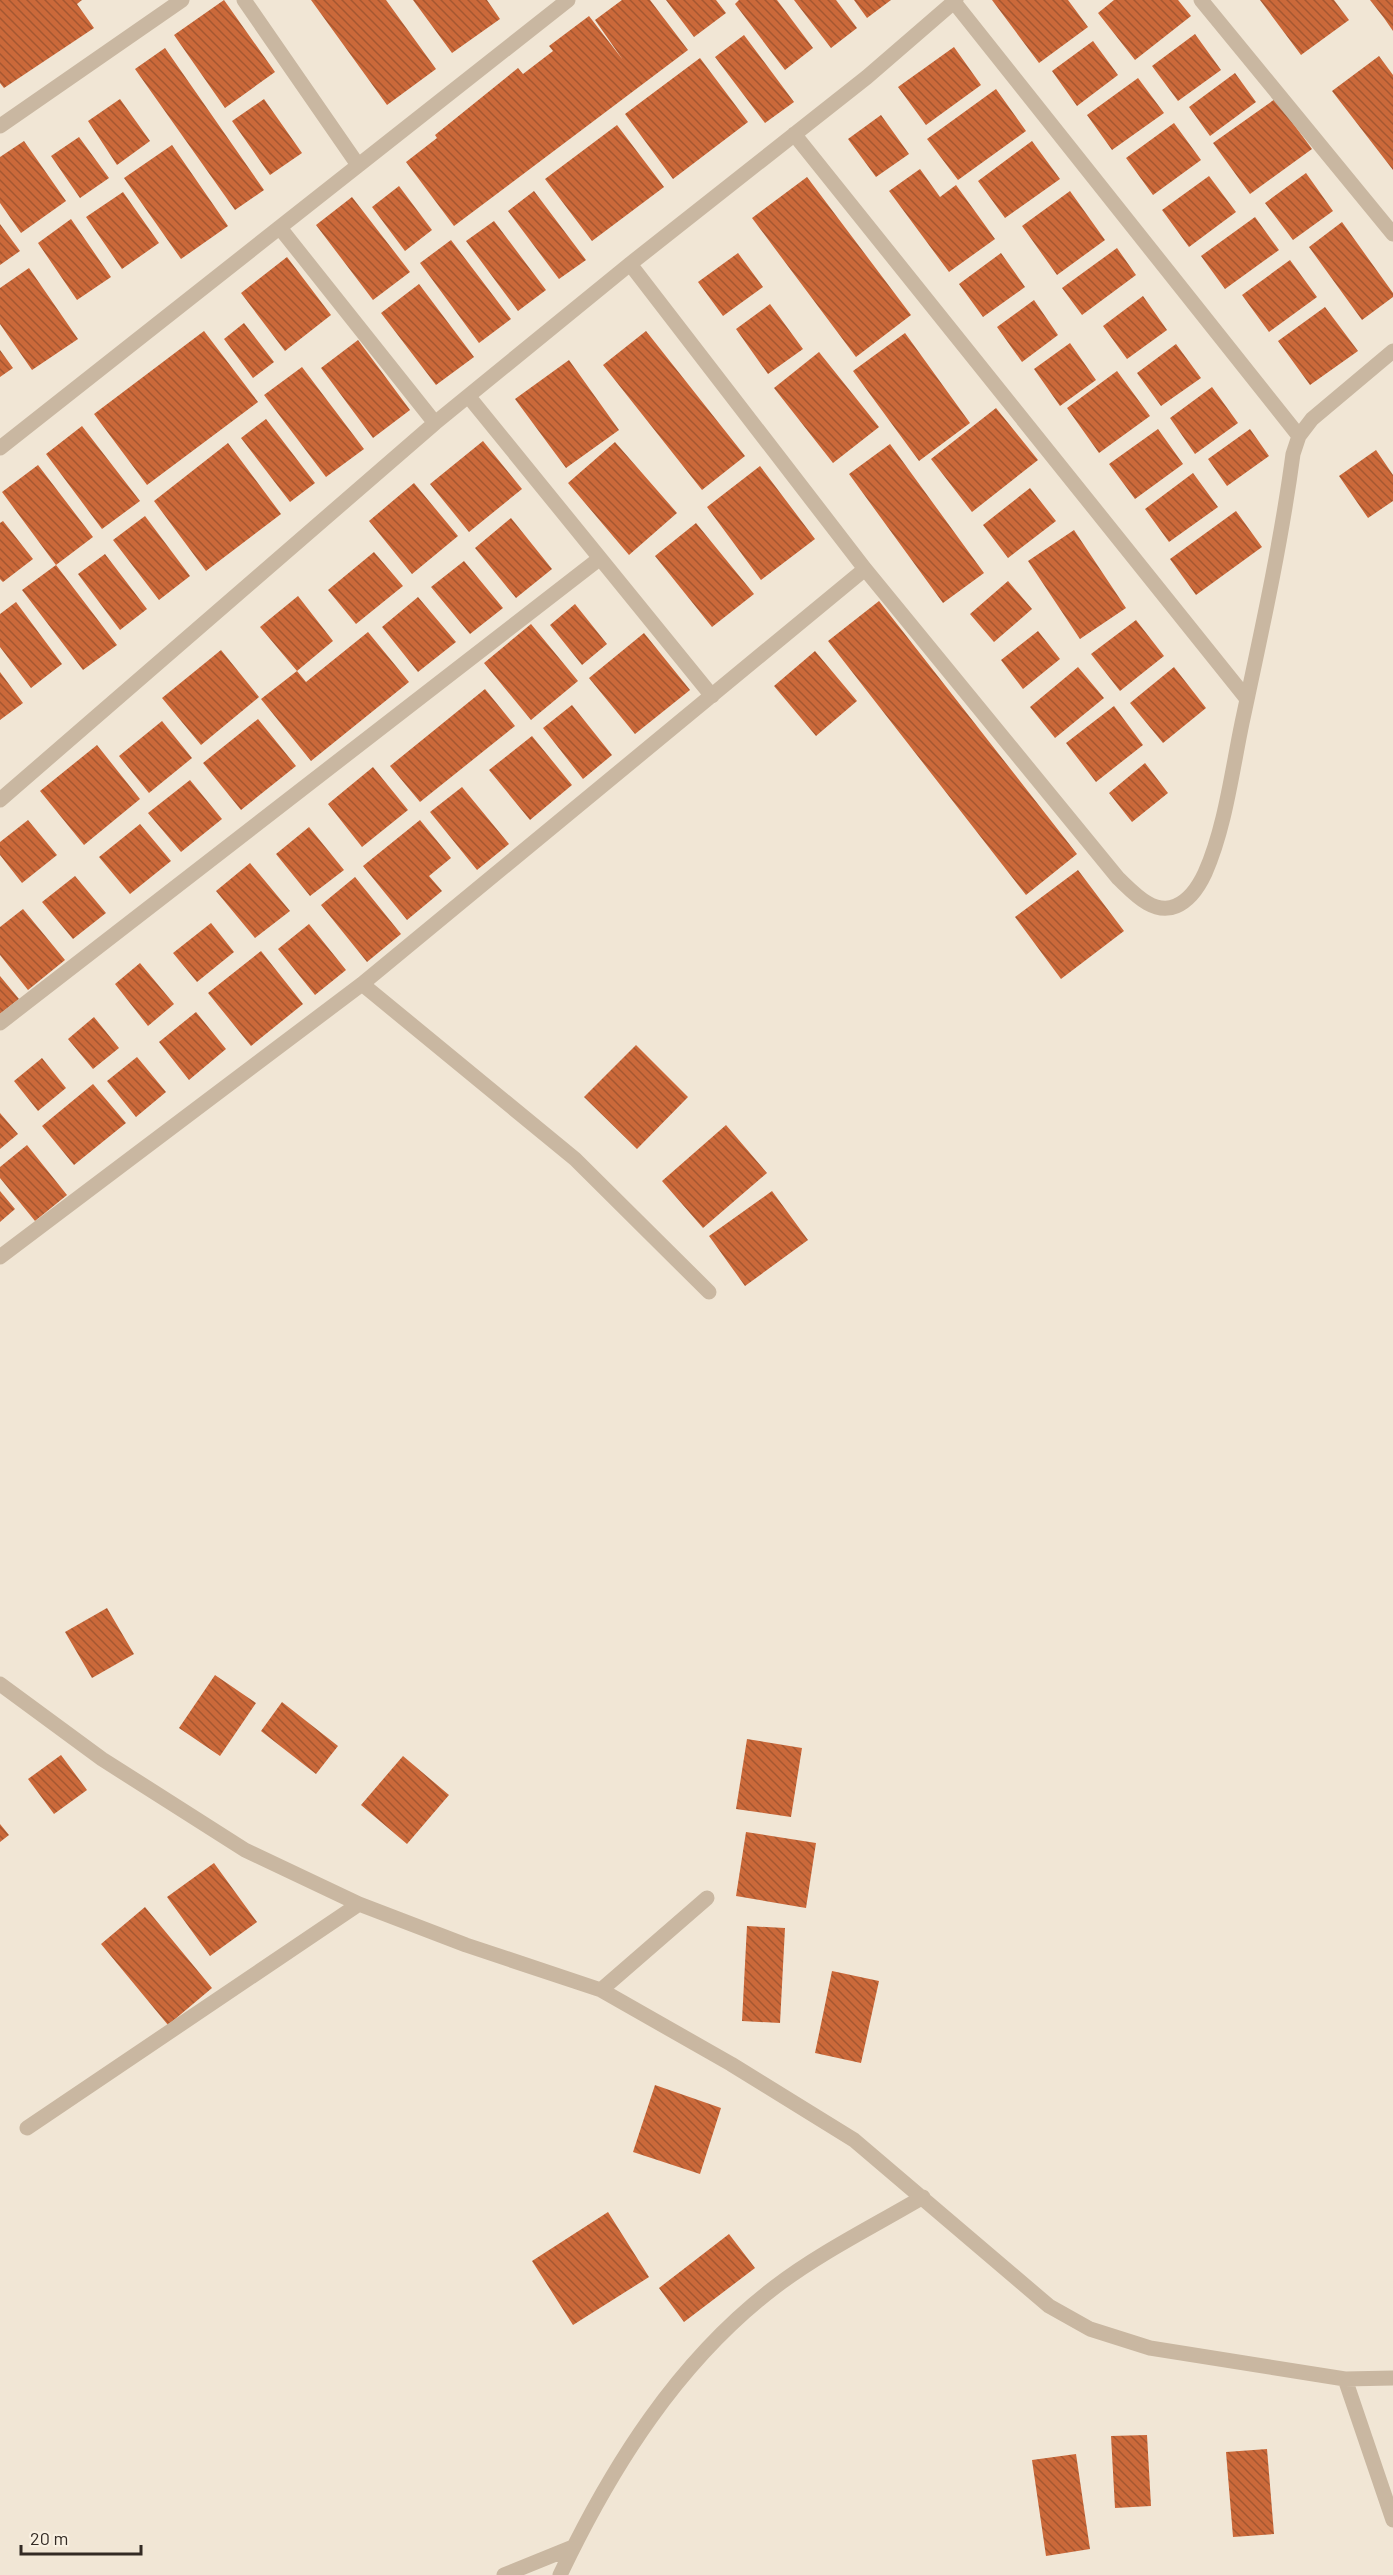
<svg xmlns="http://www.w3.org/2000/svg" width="1393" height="2575" font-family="Barlow,sans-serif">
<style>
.building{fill:url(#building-back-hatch)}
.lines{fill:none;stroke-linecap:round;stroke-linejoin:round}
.street{stroke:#c9b7a1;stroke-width:15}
</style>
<defs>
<pattern id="building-back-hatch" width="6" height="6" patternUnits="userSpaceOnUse" patternTransform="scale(1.5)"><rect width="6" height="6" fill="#cb693a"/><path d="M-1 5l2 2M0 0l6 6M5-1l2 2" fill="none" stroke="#a55731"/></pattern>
</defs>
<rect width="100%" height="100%" fill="#f1e6d5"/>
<path class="building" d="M0 0H82L77 4 94 28 4 88 0 83Z
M224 0 275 72 225 108 174 35Z
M311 0H386L436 69 387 105Z
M413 0H487L500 19 452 53Z
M622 0H650L688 50 454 226 406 162 437 138 435 135 518 68 523 74 553 51 549 46 589 16 623 60 595 20Z
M666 0H716L726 13 694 37Z
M739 0H777L813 48 785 70 735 4Z
M794 0H836L857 28 831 48Z
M854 0H891L867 18Z
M992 0H1068L1088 27 1039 63Z
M1114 0H1178L1191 16 1135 60 1098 13Z
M1260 0H1334L1349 20 1301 55Z
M1370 0H1393V31L1384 18Z
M1195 34 1221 70 1178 101 1152 66Z
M744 35 794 102 765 123 715 57Z
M1093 41 1118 75 1077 106 1052 71Z
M954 47 981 85 926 125 898 87Z
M165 48 264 190 235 210 135 69Z
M1379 56 1393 75V170L1332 91Z
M700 58 748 122 673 179 625 114Z
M1235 73 1256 102 1210 136 1189 107Z
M1138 78 1164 113 1112 150 1087 115Z
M996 89 1026 131 958 180 927 139Z
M120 99 150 141 117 165 88 121Z
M264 99 302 153 270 175 232 121Z
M1275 99 1312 149 1250 194 1213 143Z
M881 115 909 154 876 177 848 139Z
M1174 123 1201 160 1153 195 1126 158Z
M617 125 664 187 592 241 545 179Z
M79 137 109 178 80 198 51 156Z
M24 141 66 201 21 233 0 203V157Z
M1032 141 1060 179 1005 218 978 181Z
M172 145 228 226 181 259 124 178Z
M920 169 940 197 956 185 995 239 949 272 889 191Z
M1306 173 1333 211 1293 240 1265 203Z
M1209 176 1236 212 1189 247 1162 210Z
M807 177 911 315 856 357 752 218Z
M399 186 432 230 405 251 372 207Z
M534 191 586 260 559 279 508 211Z
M1070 191 1105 240 1057 275 1022 226Z
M123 192 159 243 122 269 86 217Z
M352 197 410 272 373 300 316 225Z
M1255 217 1279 250 1225 289 1201 256Z
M71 219 111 277 77 300 38 243Z
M494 221 546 290 518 311 466 241Z
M1342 222 1393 293V297L1362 320 1309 247Z
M0 224 20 251 0 265Z
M451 240 511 319 479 343 420 263Z
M1117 248 1136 275 1082 315 1062 288Z
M738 253 763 287 723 316 698 282Z
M1001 253 1025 287 983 317 959 284Z
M287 257 331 315 285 351 241 293Z
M1290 260 1317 297 1269 332 1242 295Z
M29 268 78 339 32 370 0 324V288Z
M419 284 474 357 436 385 381 313Z
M1143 296 1167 330 1127 359 1103 326Z
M1034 300 1058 335 1022 362 997 327Z
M770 304 803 349 768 374 736 329Z
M1325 307 1358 351 1310 385 1278 341Z
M244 323 274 362 253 378 224 339Z
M204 331 258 402 147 485 94 414Z
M646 331 745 456 702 490 603 365Z
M905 333 970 423 919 461 853 371Z
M358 340 410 410 373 438 321 368Z
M1070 343 1096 380 1060 406 1034 369Z
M1176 344 1201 378 1161 406 1137 373Z
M0 350 13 368 0 377Z
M819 352 879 427 833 463 774 388Z
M569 360 619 430 566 468 515 399Z
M302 367 364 449 326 477 264 395Z
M1117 371 1150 416 1099 453 1067 408Z
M1212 387 1238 423 1195 454 1170 418Z
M996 408 1038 460 972 512 931 459Z
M266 419 315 483 290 502 241 438Z
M82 426 140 501 102 529 46 454Z
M1158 429 1183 464 1135 499 1109 464Z
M1250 429 1269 456 1227 486 1208 459Z
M483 441 522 489 469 532 430 484Z
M615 442 677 513 629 555 568 483Z
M228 443 281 514 206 571 154 501Z
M890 444 984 573 943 603 849 474Z
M1376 450 1393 475V501L1368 518 1339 476Z
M38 465 93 537 56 565 2 492Z
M760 466 815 539 761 580 707 507Z
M1193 473 1218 507 1169 542 1145 509Z
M414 483 458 536 412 574 369 521Z
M1030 488 1056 521 1008 558 983 525Z
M1236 511 1262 547 1196 595 1170 559Z
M145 516 190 576 159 600 113 540Z
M511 518 552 569 516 598 475 548Z
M3 521 33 559 3 582 0 579V523Z
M696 523 754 594 712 627 655 556Z
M1074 530 1126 608 1080 639 1028 561Z
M374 552 403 586 356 624 328 590Z
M105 554 147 609 120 630 78 574Z
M464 561 503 608 470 634 431 587Z
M56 565 117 645 83 670 22 590Z
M1008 581 1032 609 994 642 970 614Z
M298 596 333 641 297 671 260 627Z
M418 597 456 642 418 672 382 627Z
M879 601 1077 854 1026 895 828 641Z
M16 602 62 664 31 688 0 647V614Z
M575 604 607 644 582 665 550 625Z
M1136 620 1164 656 1120 691 1091 654Z
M531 624 578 681 531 720 484 663Z
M1038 631 1060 659 1023 689 1001 660Z
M368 632 409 682 311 761 261 699 297 671 306 682Z
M644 633 690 690 635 734 589 678Z
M221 650 259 697 201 745 162 698Z
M815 651 857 701 816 736 774 686Z
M1078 667 1104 698 1055 738 1030 707Z
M1174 667 1206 708 1163 743 1130 703Z
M0 672 23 703 0 720Z
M485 689 515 726 420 802 390 766Z
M572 705 612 755 583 779 543 728Z
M1114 706 1143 745 1096 782 1066 743Z
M258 719 296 766 241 810 203 763Z
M162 721 192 758 149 793 119 756Z
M532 736 572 785 530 820 489 770Z
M97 745 140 799 84 845 40 791Z
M1145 763 1168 793 1132 822 1109 793Z
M373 767 408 810 362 847 328 804Z
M190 780 222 819 181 852 148 813Z
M462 787 509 844 477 870 430 812Z
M28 820 57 855 22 883 0 855V842Z
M420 820 451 858 429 876 442 891 407 920 363 866Z
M140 824 171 861 130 894 99 857Z
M309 827 344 870 310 896 276 854Z
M250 863 290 911 255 938 216 891Z
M1078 870 1124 931 1061 979 1015 917Z
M75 876 106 913 73 939 42 902Z
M355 877 401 934 367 962 321 905Z
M23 909 65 960 28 990 0 955V927Z
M211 923 234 952 197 982 173 953Z
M309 924 346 970 315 995 278 949Z
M261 951 303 1004 251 1046 208 993Z
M140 963 174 1004 148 1026 115 984Z
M0 976 19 999 0 1014Z
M196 1012 226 1049 189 1080 159 1042Z
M94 1017 119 1048 93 1069 68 1039Z
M636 1045 688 1097 637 1149 584 1097Z
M137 1057 166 1092 136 1117 107 1081Z
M42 1058 66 1088 38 1111 14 1081Z
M93 1084 126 1123 74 1165 42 1126Z
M0 1113 18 1134 0 1149Z
M726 1125 767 1173 703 1228 662 1181Z
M27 1145 67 1195 35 1221 0 1178V1167Z
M0 1191 15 1209 0 1222Z
M772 1191 808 1240 745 1286 709 1236Z
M107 1608 134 1654 92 1678 65 1632Z
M215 1675 256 1703 220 1756 179 1728Z
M282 1702 338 1746 316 1774 261 1731Z
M747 1739 802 1748 791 1817 736 1809Z
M61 1755 87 1790 54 1814 28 1779Z
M403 1756 449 1795 407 1844 361 1805Z
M0 1824 9 1835 0 1842Z
M746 1832 816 1843 806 1908 736 1896Z
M214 1863 257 1922 210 1956 167 1897Z
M145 1907 212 1988 168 2025 101 1944Z
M747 1926 785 1928 780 2023 742 2021Z
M832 1971 879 1981 861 2063 815 2053Z
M655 2085 721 2108 700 2174 633 2152Z
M608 2212 649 2277 573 2325 532 2261Z
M729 2234 755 2268 684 2322 659 2288Z
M1147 2435 1151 2506 1115 2508 1111 2436Z
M1267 2449 1274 2534 1233 2537 1226 2452Z
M1076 2454 1090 2549 1046 2556 1032 2460Z"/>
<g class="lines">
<path class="street" d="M244 0 358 165
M1201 0 1393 234
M954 2 1299 436
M0 126 182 0
M794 134 1247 699
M280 228 435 423
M630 264 865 569 1118 878C1132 891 1153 916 1176 906 1190 900 1199 886 1205 873 1225 828 1232 771 1242 723 1261 634 1281 544 1293 454L1299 436 1312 419 1393 351
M469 397 712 696
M0 448 568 0
M0 800 435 423 630 264 867 77 956 0
M362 984 575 1159 709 1292
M0 1023 599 559
M0 1257 362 984 865 569
M0 1684 102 1759 245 1850 359 1904 466 1945 601 1990 731 2064 854 2140 1049 2306 1090 2329 1150 2348 1345 2379 1393 2378
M601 1990 707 1898
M27 2128 359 1904
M1345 2379 1393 2520
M504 2575 573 2547
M560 2575C612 2466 678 2361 775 2287 821 2252 874 2226 923 2197"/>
</g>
<path d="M21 2545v9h120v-9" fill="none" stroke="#332a24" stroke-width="3"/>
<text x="30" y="2545" font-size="18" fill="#332a24" stroke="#f9f0e1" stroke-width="4.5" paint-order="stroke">20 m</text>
</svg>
